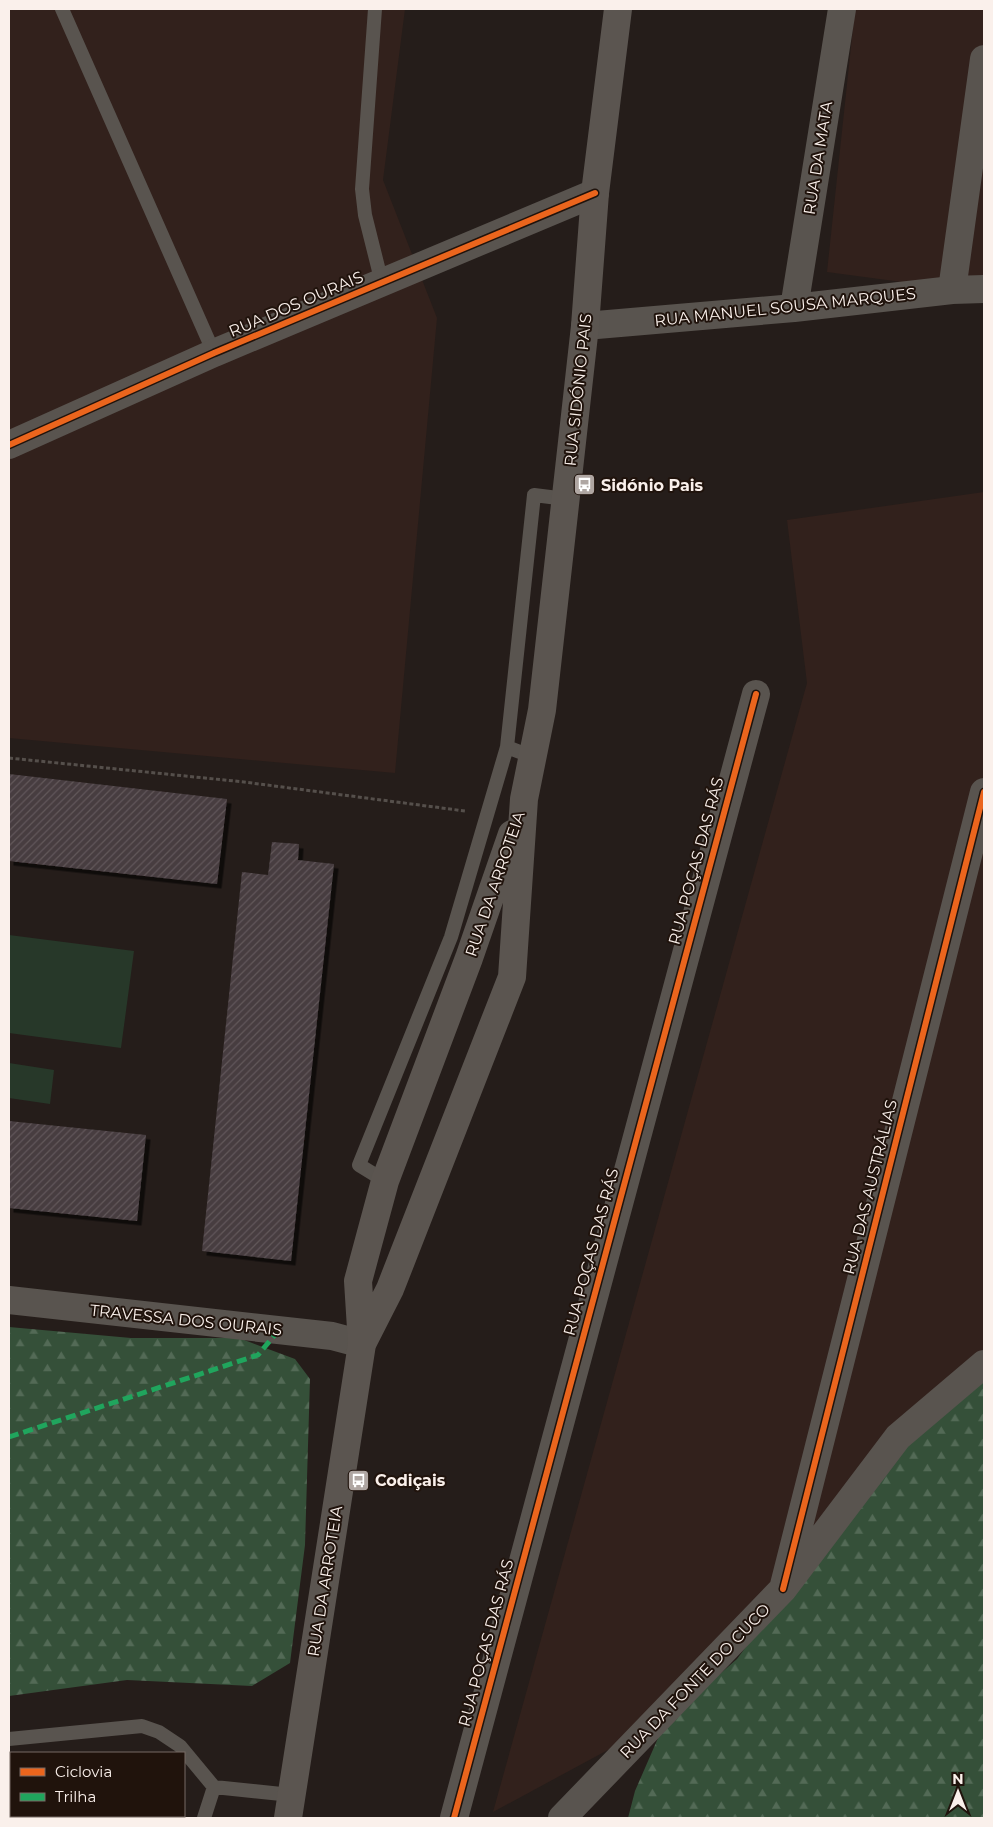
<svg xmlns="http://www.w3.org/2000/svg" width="993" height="1827" font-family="Montserrat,sans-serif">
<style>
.industrial{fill:#32211c}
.green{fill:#273829}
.forest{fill:url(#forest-firs)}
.building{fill:url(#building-hatch);filter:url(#shadow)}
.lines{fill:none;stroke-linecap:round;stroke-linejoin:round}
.path{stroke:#554f4b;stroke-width:3;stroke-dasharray:4 2.5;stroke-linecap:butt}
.lane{stroke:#59544f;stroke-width:14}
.street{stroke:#59544f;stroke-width:28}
.secondary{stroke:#5b5550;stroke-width:28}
.quiet{stroke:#20a55d;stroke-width:5;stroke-dasharray:10 5;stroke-linecap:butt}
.cycleway-casing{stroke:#20130c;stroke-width:9}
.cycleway{stroke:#eb651d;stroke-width:6}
.labels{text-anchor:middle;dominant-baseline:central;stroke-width:4;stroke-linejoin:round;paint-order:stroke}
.street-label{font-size:16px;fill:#faf0eb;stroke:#20130c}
.poi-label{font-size:16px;font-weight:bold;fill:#faf0eb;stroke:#20130c;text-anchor:start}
</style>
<defs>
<pattern id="forest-firs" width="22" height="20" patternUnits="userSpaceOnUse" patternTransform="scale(1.25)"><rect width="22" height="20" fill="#355039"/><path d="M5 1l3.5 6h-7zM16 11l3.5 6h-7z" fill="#536a56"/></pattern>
<pattern id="building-hatch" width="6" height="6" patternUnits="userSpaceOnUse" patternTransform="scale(1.25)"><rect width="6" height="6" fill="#463c3f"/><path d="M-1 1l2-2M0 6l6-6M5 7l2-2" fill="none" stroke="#62585b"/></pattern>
<filter id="shadow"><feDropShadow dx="4.5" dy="4.5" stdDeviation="0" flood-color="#0009"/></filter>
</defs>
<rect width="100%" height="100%" fill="#251d1a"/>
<path class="industrial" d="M9 9H405L383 180 437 318 395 773 9 738Z
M855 9H984V293L827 272Z
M984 492V1375L693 1704 493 1812 807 683 787 520Z"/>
<path class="green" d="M9 935 134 951 121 1048 9 1033Z
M9 1063 54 1070 50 1104 9 1098Z"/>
<path class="forest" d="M9 1327 131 1338H239L295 1359 310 1379 305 1545 290 1663 252 1686 127 1680 9 1696Z
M984 1360V1818H628L635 1791 665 1722 737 1659 850 1506Z"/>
<path class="building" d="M9 774 227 799 217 884 9 861Z
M272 842 299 844 298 860 334 864 291 1261 202 1251 242 872 268 875Z
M9 1121 146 1135 137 1221 9 1208Z"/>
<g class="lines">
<path class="path" d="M9 758 244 782 465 811"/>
<path class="lane" d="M62 9 214 353
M375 9 362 189 365 215 382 283
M533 757 507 747 534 495 566 499
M385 1181 359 1165 451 937 507 747
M9 1739 142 1726 159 1732 180 1746 214 1787 291 1795
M204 1818 214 1787"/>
<path class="street" d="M952 290 984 59
M794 308 842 9
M585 326 794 308 952 290 984 289
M9 445 214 353 595 193
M9 1300 332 1336 362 1344
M783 1589 984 792
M454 1818 756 694
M562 1818 783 1589 898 1437 984 1364"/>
<path class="secondary" d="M362 1344 390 1289 512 977 524 799 542 710 585 326 595 193 618 9
M288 1818 362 1344 358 1281 385 1181 469 958 512 834"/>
<path class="quiet" d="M9 1437 258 1355 278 1331"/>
<defs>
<path id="cycleway" d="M9 445 214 353 595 193
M783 1589 984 792
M454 1818 756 694"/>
</defs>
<use href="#cycleway" class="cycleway-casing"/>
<use href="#cycleway" class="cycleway"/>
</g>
<defs>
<symbol id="bus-square" viewBox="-11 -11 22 22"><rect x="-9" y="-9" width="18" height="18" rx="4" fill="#afa6a2" stroke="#20130c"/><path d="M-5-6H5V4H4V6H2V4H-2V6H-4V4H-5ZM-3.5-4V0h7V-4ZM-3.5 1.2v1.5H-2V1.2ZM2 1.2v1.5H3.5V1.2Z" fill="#fff"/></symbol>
</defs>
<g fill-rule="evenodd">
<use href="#bus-square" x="572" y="472" width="25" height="25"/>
<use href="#bus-square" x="346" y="1468" width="25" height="25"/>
</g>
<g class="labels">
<g class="street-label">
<text transform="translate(818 158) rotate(-81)">RUA DA MATA</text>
<text transform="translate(296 304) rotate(-23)">RUA DOS OURAIS</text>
<text transform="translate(785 307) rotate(-6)">RUA MANUEL SOUSA MARQUES</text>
<text transform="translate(578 390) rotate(-84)">RUA SIDÓNIO PAIS</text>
<text transform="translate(696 861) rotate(-75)">RUA POÇAS DAS RÁS</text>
<text transform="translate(495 884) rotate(-71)">RUA DA ARROTEIA</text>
<text transform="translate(870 1187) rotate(-76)">RUA DAS AUSTRÁLIAS</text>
<text transform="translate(591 1252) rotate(-75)">RUA POÇAS DAS RÁS</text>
<text transform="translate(186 1320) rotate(6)">TRAVESSA DOS OURAIS</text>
<text transform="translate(325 1581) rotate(-81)">RUA DA ARROTEIA</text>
<text transform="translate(486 1643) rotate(-75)">RUA POÇAS DAS RÁS</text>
<text transform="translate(695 1681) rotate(-46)">RUA DA FONTE DO CUCO</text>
</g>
<g class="poi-label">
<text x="601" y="485">Sidónio Pais</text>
<text x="375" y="1480">Codiçais</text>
</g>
</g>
<rect width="993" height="1827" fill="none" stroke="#faf0eb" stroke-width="20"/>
<rect x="10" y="1752" width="175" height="65" fill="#20130c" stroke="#776b65"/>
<rect x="20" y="1768" width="25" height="8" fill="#eb651d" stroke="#776b65"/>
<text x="55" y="1777" font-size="15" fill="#faf0eb">Ciclovia</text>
<rect x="20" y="1793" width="25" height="8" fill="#20a55d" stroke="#776b65"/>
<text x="55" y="1802" font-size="15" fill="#faf0eb">Trilha</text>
<g transform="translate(958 1792)" stroke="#20130c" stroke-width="4" paint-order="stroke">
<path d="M0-4L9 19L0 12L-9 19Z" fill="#faf0eb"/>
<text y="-8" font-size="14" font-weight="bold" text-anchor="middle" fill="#faf0eb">N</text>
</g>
</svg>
